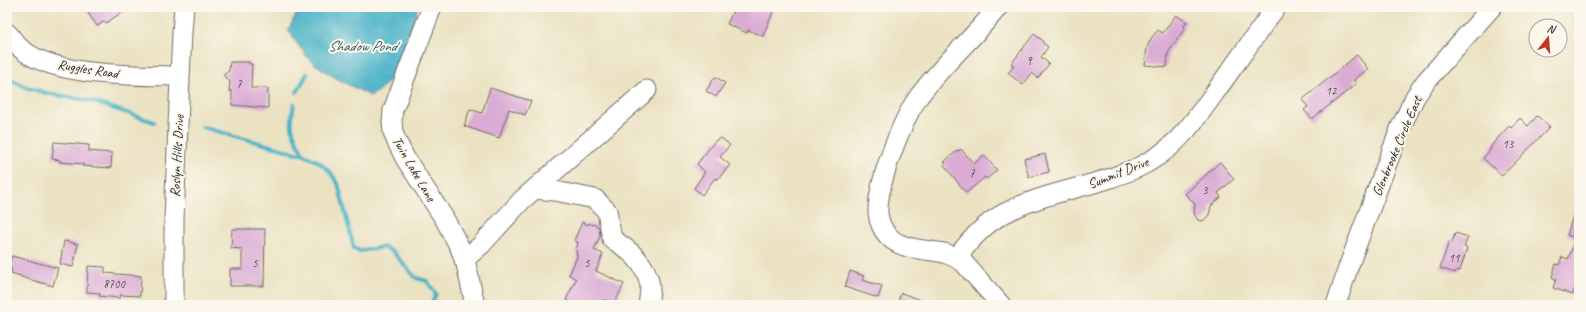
<svg xmlns="http://www.w3.org/2000/svg" width="1586" height="312" font-family="Caveat,sans-serif">
<style>
.water{fill:#4ab2c8;stroke:#3a6e7a}
.lines{fill:none;stroke-linecap:round;stroke-linejoin:round}
.stream{stroke:#4ab2c8;stroke-width:4}
.building{fill:#daabd4}
.minor-casing{stroke:#6e6b60;stroke-width:21}
.minor{stroke:#fff;stroke-width:19}
.labels{text-anchor:middle;dominant-baseline:central;stroke-width:4;stroke-linejoin:round;paint-order:stroke}
.number-label{font-size:12px;fill:#574b55}
.street-label{font-size:14px;fill:#2b2b2b;stroke:#fbf7ec}
.water-label{font-size:15px;font-style:italic;fill:#365a62;stroke:#fbf7ec}
</style>
<rect width="100%" height="100%" fill="#fbf7ec"/>
<filter id="ink" filterUnits="userSpaceOnUse"><feTurbulence type="fractalNoise" baseFrequency=".025" numOctaves="2"/><feDisplacementMap in="SourceGraphic" scale="8" xChannelSelector="R" yChannelSelector="G"/><feConvolveMatrix kernelMatrix="1 2 1 2 8 2 1 2 1" color-interpolation-filters="sRGB"/></filter>
<filter id="wash" filterUnits="userSpaceOnUse"><feTurbulence type="fractalNoise" baseFrequency=".012" numOctaves="4" result="noise"/><feDisplacementMap in="SourceGraphic" scale="16" xChannelSelector="R" yChannelSelector="G"/><feGaussianBlur stdDeviation="0.9" result="paint"/><feColorMatrix in="noise" values="0 0 0 0 0 0 0 0 0 0 0 0 0 0 0 0 0 1.4 0 .05"/><feComposite in="paint" operator="in"/></filter>
<g filter="url(#wash)">
<rect width="100%" height="100%" fill="#ebe2c2"/>
<path class="water" d="M300 7H418C410 31 403 58 390 79 385 87 378 91 371 96 352 87 332 77 315 64 304 55 296 42 288 30Z"/>
<g class="lines">
<path class="stream" d="M7 77 26 87 46 93 91 101 154 122
M297 92 307 74
M294 104C289 129 292 133 304 155
M202 127 304 155 319 162 329 171 338 183 354 249 360 251 384 247 393 252 416 278 427 281 436 294 431 305"/>
</g>
<g id="blocks">
<path class="building" d="M84 7H130L106 23 105 21 97 26Z
M735 7H775L763 36 748 30 747 33 727 24Z
M1176 15 1187 22 1184 26 1185 28 1168 53 1167 67 1145 65 1147 47 1152 37 1158 30 1163 33Z
M1034 34 1043 41 1042 42 1048 47 1041 57 1049 64 1038 78 1032 73 1023 85 1008 73 1014 66 1011 64Z
M1357 55 1368 69 1354 80 1356 84 1312 119 1304 110 1308 107 1302 100Z
M230 62H249V64H252L251 88H268V108L232 105V91H229L230 82 223 75 229 71Z
M716 77 725 83 716 97 706 91 714 78Z
M490 88 531 101 525 115 509 109 499 138 464 126 470 109 482 113Z
M1537 116 1550 127 1502 176 1483 158 1491 149 1490 148 1496 140 1509 126 1511 128 1520 118 1528 126Z
M721 138 730 145 720 157 730 165 717 180 715 178 702 195 694 188 705 172 697 164 715 141Z
M54 142 89 145V151L112 153 111 168 82 166 83 164 60 162V160L52 159Z
M961 149 974 164 984 155 997 170 987 179 985 177 966 193 944 165 946 163 944 162 958 150 959 151Z
M1045 154 1049 172 1029 177 1024 159Z
M1220 162 1234 179 1218 193 1221 197 1211 206 1209 215 1203 221 1198 220 1194 214 1195 204 1185 194Z
M1577 203 1579 204V273L1573 295 1553 288 1556 279 1552 277 1556 264 1559 265 1562 257 1568 259 1576 238 1567 235Z
M582 222 588 225 589 223 593 225V224L599 227 600 236 594 250 603 254 596 271 624 284 614 304 605 300 598 303 582 302 581 305H577L566 300 576 279 569 275 577 257 576 251 578 242 574 241Z
M232 229H265L264 286H230V269H242V249L231 248Z
M1455 233 1468 237 1464 247 1467 248 1460 271 1456 270 1455 273 1440 268 1449 242 1452 243Z
M64 241 78 244 73 267 60 264Z
M12 256 58 268 53 286 21 277V276L11 273 12 269 8 268Z
M88 266 105 267V273L141 276 140 296 120 295V298L99 296 100 293 87 292Z
M850 271 864 276 862 280 882 286 878 298 845 287Z
M901 293 930 303V305H897Z"/>
</g>
</g>
<g filter="url(#ink)">
<use href="#blocks" fill-opacity="0" stroke="#6e6b60" stroke-width="1"/>
<g class="lines">
<defs>
<path id="minor" d="M432 7 393 110 392 122 393 132 396 140 405 158 444 218 460 248 466 264 475 305
M998 7C973 39 941 65 917 99 901 123 877 184 878 213 879 222 883 231 889 237 904 251 926 249 944 253 951 255 957 258 963 262L1001 305
M7 33C12 37 14 43 19 47 52 78 137 75 180 76
M534 189 555 191 595 199 607 211 612 239C630 250 647 264 650 286 650 292 649 299 648 305
M957 258C969 241 985 223 1005 213 1036 196 1077 189 1111 178 1124 173 1138 169 1150 161 1182 143 1202 110 1223 81 1241 56 1258 32 1276 7
M464 260 481 245 522 200 647 90
M174 305V219L182 32 184 7
M1336 305 1349 265 1400 129 1415 97 1426 81 1492 7"/>
</defs>
<use href="#minor" class="minor-casing"/>
<use href="#minor" class="minor"/>
</g>
</g>
<g class="labels">
<g class="number-label">
<text x="1029" y="61">9</text>
<text x="239" y="84">7</text>
<text x="1331" y="91">12</text>
<text x="1508" y="144">13</text>
<text x="972" y="173">7</text>
<text x="1205" y="190">3</text>
<text x="1454" y="258">11</text>
<text x="255" y="263">5</text>
<text x="587" y="263">5</text>
<text x="114" y="284">8700</text>
</g>
<g class="street-label">
<text transform="translate(88 69) rotate(9)">Ruggles Road</text>
<text transform="translate(1397 146) rotate(-67)">Glenbrooke Circle East</text>
<text transform="translate(177 156) rotate(-87)">Roslyn Hills Drive</text>
<text transform="translate(414 169) rotate(60)">Twin Lake Lane</text>
<text transform="translate(1118 173) rotate(-22)">Summit Drive</text>
</g>
<g class="water-label">
<text x="362" y="46">Shadow Pond</text>
</g>
</g>
<rect width="1586" height="312" fill="none" stroke="#fbf7ec" stroke-width="24"/>
<g transform="translate(1548 38) rotate(17)"><circle r="19" fill="#fbf7ec" stroke="#a8a59f"/>
<path d="M0-3L7 15L0 10L-7 15Z" fill="#c8321e"/>
<text y="-6" font-size="11" font-weight="bold" text-anchor="middle" fill="#2b2b2b">N</text>
</g>
</svg>
